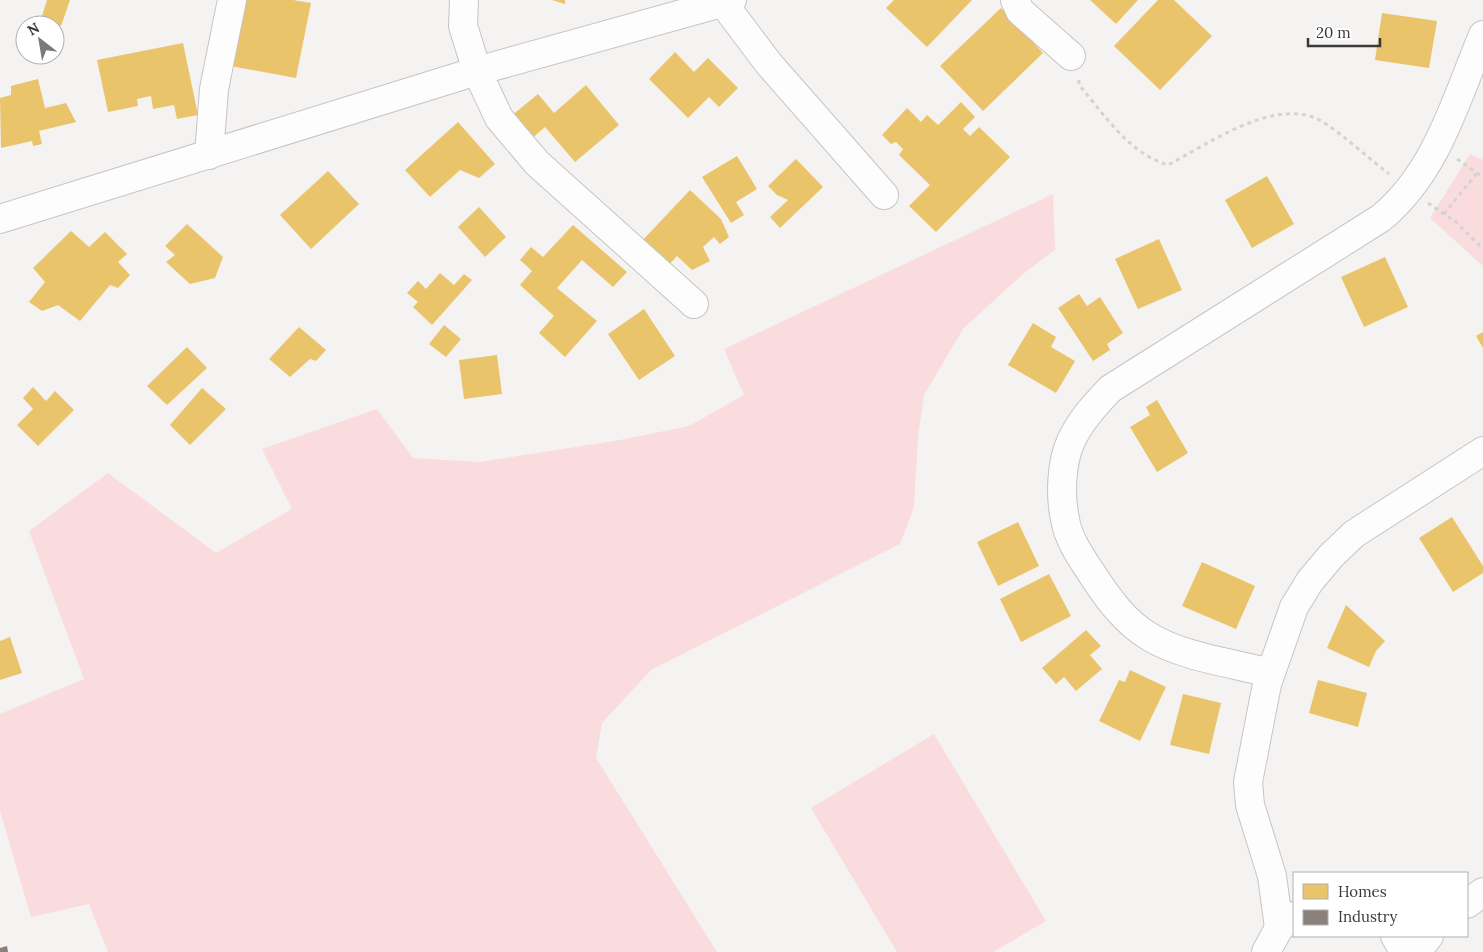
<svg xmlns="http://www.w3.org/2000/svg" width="1483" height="952" font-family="Lora,serif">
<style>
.green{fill:#fadcde}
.homes{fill:#e9c46a}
.industry{fill:#8a817c}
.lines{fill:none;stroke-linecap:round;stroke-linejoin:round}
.minor-casing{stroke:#c6c4c4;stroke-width:30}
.major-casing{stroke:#c6c4c4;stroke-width:30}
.path{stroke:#d4d3d3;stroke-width:3;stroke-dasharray:4 4;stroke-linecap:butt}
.minor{stroke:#fefdfd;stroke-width:28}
.major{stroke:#fefdfd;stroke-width:28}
</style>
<rect width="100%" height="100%" fill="#f5f2f2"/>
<path class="green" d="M1470 154 1483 160V266L1430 218Z
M1053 194 1055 250 1024 273 963 329 924 395 918 437 914 507 900 544 651 670 602 723 596 758 717 952H108L89 904 31 917 0 811V714L84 679 29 531 108 473 216 553 292 509 262 449 377 409 413 458 480 462 620 440 689 426 744 395 724 349Z
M934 734 1046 921 993 952H897L811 808Z"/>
<path class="homes" d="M47 0H70L61 26 41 19Z
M237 0H293L311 3 296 78 225 65Z
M552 0H565V4Z
M894 0H972L927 47 886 8Z
M1090 0H1138L1116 24Z
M1158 0H1174L1212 36 1160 90 1114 46Z
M1001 8 1043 53 983 111 940 66Z
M1382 13 1437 21 1429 68 1375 60Z
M183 43 198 115 177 119 174 105 153 109 151 96 137 99 138 106 108 112 97 60Z
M675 52 694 72 708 58 738 88 719 107 709 97 688 118 649 79Z
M38 79 45 108 66 103 76 122 39 131 42 144 33 146 32 141 1 148 0 98 11 95V86Z
M586 85 619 125 575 162 545 127 530 140 510 117 538 94 554 113Z
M961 102 975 117 963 129 970 136 979 127 1010 157 936 232 909 206 930 185 899 155 903 149 896 142 891 144 882 135 907 108 921 122 927 115 938 125Z
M458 122 495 164 479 178 460 170 430 197 405 170Z
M737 156 757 189 736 202 744 215 731 223 702 177Z
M796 159 823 187 780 228 770 217 788 200 777 195 768 186Z
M328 171 359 204 311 249 280 215Z
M1267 176 1294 224 1252 248 1225 200Z
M690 190 721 219 729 237 720 244 714 237 703 247 710 261 692 270 677 256 667 267 641 242Z
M479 207 506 237 485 257 458 227Z
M187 224 223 257 215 278 190 284 166 262 175 255 165 246Z
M573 225 627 272 613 287 582 260 557 288 597 321 565 357 539 333 554 316 520 285 532 271 520 260 531 247 543 257Z
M71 231 89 247 105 232 127 254 118 262 130 275 118 288 110 285 80 321 58 305 42 311 29 302 45 282 33 268Z
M1159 239 1182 290 1138 309 1115 259Z
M1385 257 1408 307 1364 327 1341 277Z
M440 273 454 285 464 274 472 280 432 325 413 307 418 302 407 293 418 281 426 289Z
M1079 294 1087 306 1100 297 1123 333 1107 344 1110 350 1093 361 1058 308Z
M644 309 675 356 639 380 608 334Z
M1033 323 1056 337 1051 347 1075 361 1056 393 1008 365Z
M444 325 461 339 446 357 429 344Z
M299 327 326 350 316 361 310 359 290 377 269 359Z
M1483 332V348L1476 336Z
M187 347 207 368 167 405 147 386Z
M497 355 502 394 464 399 459 360Z
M33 387 46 401 55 391 74 410 38 446 17 425 33 409 23 398Z
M202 388 226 409 190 445 170 425Z
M1157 400 1188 453 1157 472 1130 427 1150 415 1146 407Z
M1452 517 1483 566V573L1453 592 1419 538Z
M1018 522 1039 566 998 586 977 542Z
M1202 562 1255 586 1236 629 1182 606Z
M1049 574 1071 616 1021 642 1000 599Z
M1346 605 1385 641 1376 651 1369 667 1327 648Z
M1086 630 1101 646 1090 655 1102 669 1076 691 1064 677 1056 684 1042 668Z
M10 637 22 673 0 680V641Z
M1130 670 1166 687 1140 741 1099 721 1119 680 1125 682Z
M1318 680 1367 693 1358 727 1309 713Z
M1183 694 1221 703 1209 754 1170 745Z"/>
<path class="industry" d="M7 946 8 952H0V948Z"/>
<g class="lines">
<defs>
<path id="minor" d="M464 0 463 26 477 71 499 118 537 163 694 304
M1015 0 1020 11 1071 56
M723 3 769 64 884 195
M209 155 214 89 232 0
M0 219 477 71 732 0
M1270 673C1232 663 1183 657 1150 637 1126 623 1109 600 1094 577 1083 560 1068 540 1065 519 1060 496 1061 463 1071 441 1080 421 1095 405 1110 389L1381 218C1437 172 1456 99 1483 35
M1279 928 1272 876 1250 805 1248 782 1267 684 1294 607 1310 581 1331 556 1354 534 1483 451"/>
<path id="major" d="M1467 904 1483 892
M1395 936 1404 952
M1266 952 1279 928 1294 916
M1417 952 1429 936"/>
</defs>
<use href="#minor" class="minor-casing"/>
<use href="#major" class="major-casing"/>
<path class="path" d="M1079 80V85C1105 115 1128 153 1168 165 1208 144 1278 94 1323 122 1346 137 1367 157 1389 174
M1457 159 1483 177
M1428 203 1456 222 1483 249
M1444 214 1477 173"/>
<use href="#minor" class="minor"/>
<use href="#major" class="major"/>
</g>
<rect x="1293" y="872" width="175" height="65" fill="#ffffff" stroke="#b1afaf"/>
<rect x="1303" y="884" width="25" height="15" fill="#e9c46a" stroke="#b1afaf"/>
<text x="1338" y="897" font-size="15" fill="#3b3838">Homes</text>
<rect x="1303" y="910" width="25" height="15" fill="#8a817c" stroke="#b1afaf"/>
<text x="1338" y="922" font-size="15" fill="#3b3838">Industry</text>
<g transform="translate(40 40) rotate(329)"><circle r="24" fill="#ffffff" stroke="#b1afaf"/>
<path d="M0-4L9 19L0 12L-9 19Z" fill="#7c7979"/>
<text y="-8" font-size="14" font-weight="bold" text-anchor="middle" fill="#3b3838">N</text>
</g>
<path d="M1308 38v8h72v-8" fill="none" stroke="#3b3838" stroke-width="2.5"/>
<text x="1316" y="38" font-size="15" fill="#3b3838" stroke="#ffffff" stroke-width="4" paint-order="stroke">20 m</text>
</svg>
